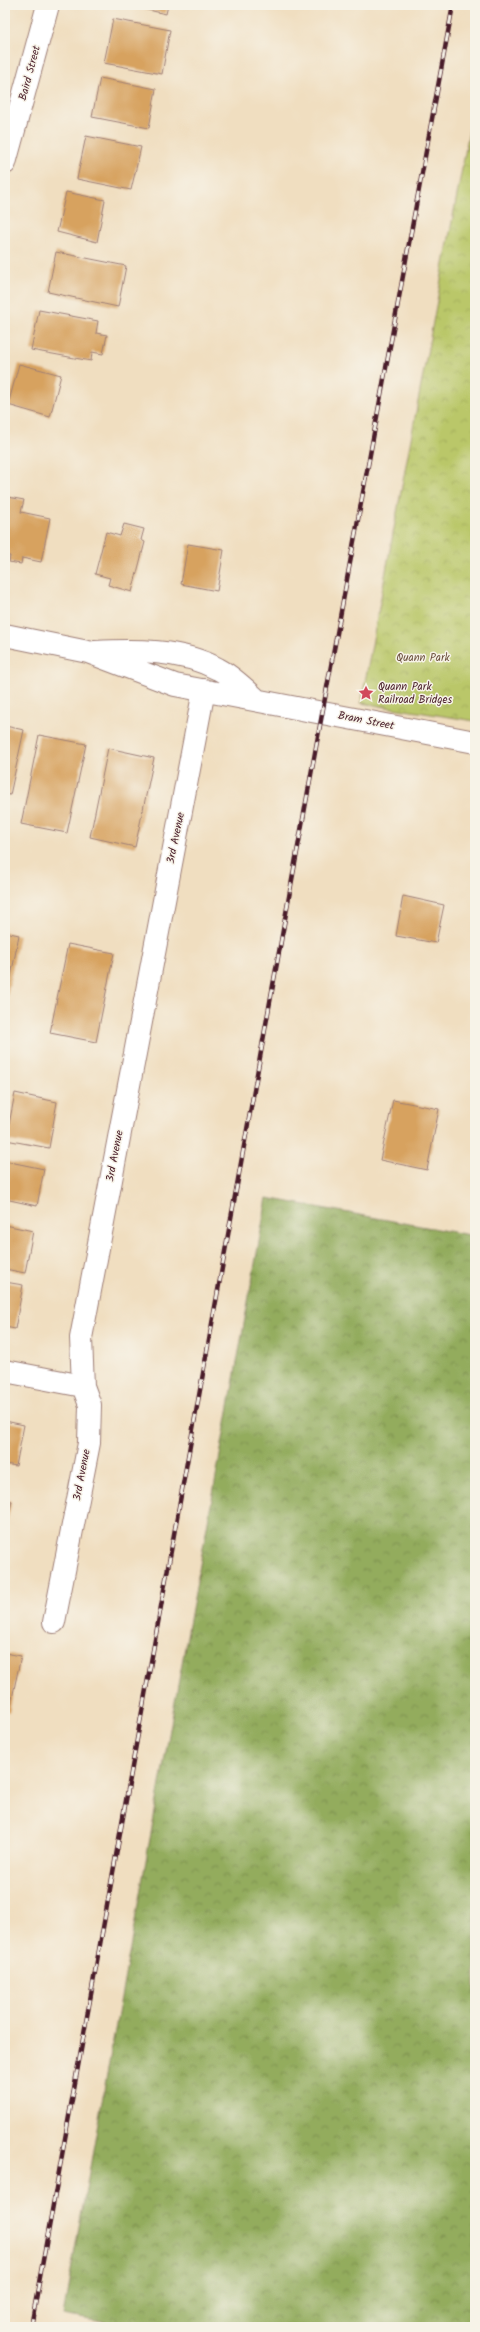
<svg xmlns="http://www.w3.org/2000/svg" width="480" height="2332" font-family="Kalam,sans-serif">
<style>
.forest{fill:url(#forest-crowns);stroke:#6e6644}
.park{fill:url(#park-crowns);stroke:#82734a}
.building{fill:#d7a25f}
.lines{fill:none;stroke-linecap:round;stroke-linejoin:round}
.minor-casing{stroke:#9d7e76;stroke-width:24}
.minor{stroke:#fff;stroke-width:22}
.rail-casing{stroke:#4a1f2b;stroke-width:4.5}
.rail{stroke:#f7f3e8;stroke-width:3;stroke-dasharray:9;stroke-linecap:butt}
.labels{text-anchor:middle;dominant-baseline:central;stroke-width:3;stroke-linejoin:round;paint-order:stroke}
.street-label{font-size:11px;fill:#4a1f2b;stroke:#f7f3e8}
.park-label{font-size:11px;fill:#6c513e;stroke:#f7f3e8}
.poi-label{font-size:11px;fill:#4a1f2b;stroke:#f7f3e8;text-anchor:start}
</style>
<defs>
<pattern id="forest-crowns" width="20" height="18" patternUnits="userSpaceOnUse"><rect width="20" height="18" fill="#93ac5d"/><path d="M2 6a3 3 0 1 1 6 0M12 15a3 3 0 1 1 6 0" fill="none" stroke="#7a8b4d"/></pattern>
<pattern id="park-crowns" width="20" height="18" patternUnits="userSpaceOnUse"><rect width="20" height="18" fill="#bac769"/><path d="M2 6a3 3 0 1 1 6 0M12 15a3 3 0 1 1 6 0" fill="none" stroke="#a1aa5b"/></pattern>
</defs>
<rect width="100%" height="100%" fill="#f7f3e8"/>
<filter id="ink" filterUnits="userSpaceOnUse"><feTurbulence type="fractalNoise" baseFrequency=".025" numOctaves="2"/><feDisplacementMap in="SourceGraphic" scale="8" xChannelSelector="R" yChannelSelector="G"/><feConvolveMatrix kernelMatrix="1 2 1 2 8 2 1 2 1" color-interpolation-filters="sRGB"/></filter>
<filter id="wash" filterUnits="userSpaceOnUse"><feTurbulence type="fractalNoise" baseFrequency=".012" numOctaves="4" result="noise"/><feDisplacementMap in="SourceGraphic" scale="16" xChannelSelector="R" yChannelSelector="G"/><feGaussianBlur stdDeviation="0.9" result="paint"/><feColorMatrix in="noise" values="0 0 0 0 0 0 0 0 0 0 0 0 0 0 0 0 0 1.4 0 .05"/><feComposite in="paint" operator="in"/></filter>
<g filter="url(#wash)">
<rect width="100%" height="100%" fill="#f0dec0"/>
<path class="forest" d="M267 1198 475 1236V2327H129L63 2315Z"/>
<path class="park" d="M475 100V721L361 703Z"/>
<g id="blocks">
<path class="building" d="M126 5H168L166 14Z
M113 19 170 30 162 74 104 63Z
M100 78 156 89 149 128 92 117Z
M86 136 141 147 131 190 77 179Z
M66 192 105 200 97 242 57 232Z
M56 252 126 266 118 307 48 292Z
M39 310 98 321 96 333 107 335 103 354 92 352 91 361 31 350Z
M19 364 61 375 50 417 8 405Z
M8 497 24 500 21 512 50 518 41 562 22 558 21 564 9 562 10 556 5 555V510Z
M124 524 144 529 141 540 145 542 132 592 108 585 110 578 95 574 106 532 120 536Z
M188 544 224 550 217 591 181 584Z
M5 726 24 730 10 795 5 794Z
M39 735 86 744 67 833 21 824Z
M108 748 154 758 135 847 90 837Z
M403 896 444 905 436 943 396 936Z
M5 932 19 935 6 1002H5Z
M68 944 114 953 96 1042 50 1033Z
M15 1093 57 1102 49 1148 6 1140Z
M393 1100 439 1109 427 1170 380 1160Z
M5 1161 44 1169 37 1206 5 1199Z
M5 1225 33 1231 25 1273 5 1269Z
M5 1282 23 1285 15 1329 5 1327Z
M5 1421 24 1425 16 1466 5 1464Z
M5 1499 12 1501 6 1526H5Z
M5 1653 21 1656 9 1713 5 1712Z"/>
</g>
</g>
<g filter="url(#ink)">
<use href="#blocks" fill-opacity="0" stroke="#9d7e76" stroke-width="1"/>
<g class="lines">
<defs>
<path id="minor" d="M5 163 48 5
M5 635 88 652 175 685 475 742
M95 652C135 650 181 649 218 669 232 676 245 689 257 700
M5 1371 83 1386
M54 1622 89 1443 90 1405 83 1386 81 1338 204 690"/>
</defs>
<use href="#minor" class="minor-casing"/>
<use href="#minor" class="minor"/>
<defs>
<path id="rail" d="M31 2327 316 747 453 5"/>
</defs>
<use href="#rail" class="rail-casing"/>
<use href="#rail" class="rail"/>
</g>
</g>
<defs>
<symbol id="sight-bare" viewBox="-9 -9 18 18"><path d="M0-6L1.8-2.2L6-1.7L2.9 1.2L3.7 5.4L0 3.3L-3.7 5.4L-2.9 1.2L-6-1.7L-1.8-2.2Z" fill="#d1495b" stroke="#f7f3e8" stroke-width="2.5" paint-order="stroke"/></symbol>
</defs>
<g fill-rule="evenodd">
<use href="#sight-bare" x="355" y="682" width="22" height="22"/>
</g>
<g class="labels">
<g class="street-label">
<text transform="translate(30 73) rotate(-75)">Baird Street</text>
<text transform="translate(366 721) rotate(11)">Bram Street</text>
<text transform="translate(176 838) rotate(-78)">3rd Avenue</text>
<text transform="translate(115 1156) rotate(-79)">3rd Avenue</text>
<text transform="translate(82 1475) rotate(-79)">3rd Avenue</text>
</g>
<g class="park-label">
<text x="423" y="658">Quann Park</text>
</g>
<g class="poi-label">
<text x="378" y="687">Quann Park<tspan x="378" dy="13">Railroad Bridges</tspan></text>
</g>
</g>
<rect width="480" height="2332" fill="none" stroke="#f7f3e8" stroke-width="20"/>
</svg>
